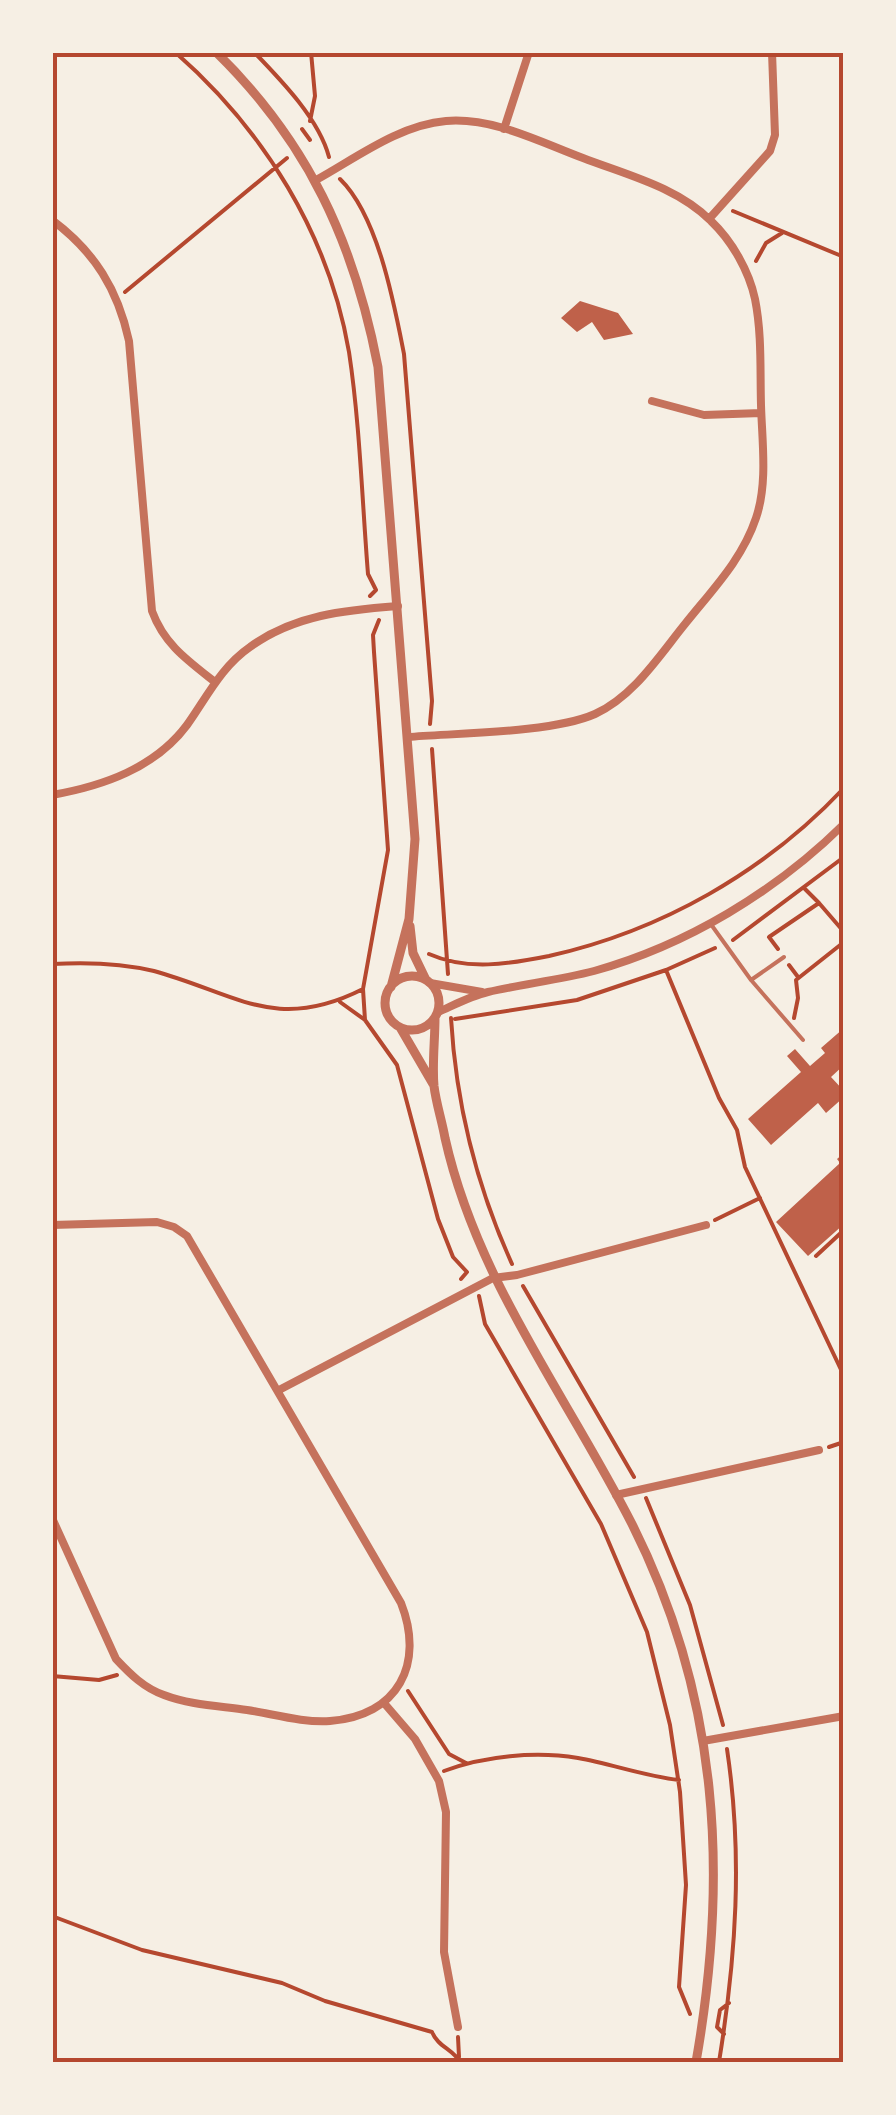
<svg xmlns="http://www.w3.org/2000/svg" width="896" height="2115" font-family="Inter,sans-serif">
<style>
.building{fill:#bf614a}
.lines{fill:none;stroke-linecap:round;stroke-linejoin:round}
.path{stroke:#b5482f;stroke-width:4}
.service{stroke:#c5725c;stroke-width:4}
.minor{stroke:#c5725c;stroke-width:8}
.tertiary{stroke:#c5725c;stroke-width:9}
.neatline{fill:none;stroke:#b5482f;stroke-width:4}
</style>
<rect width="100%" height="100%" fill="#f6efe4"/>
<path class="building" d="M580 301 618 313 633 334 604 340 592 322 577 332 561 318Z
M844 1028V1065L831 1077 844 1091V1097L826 1113 818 1103 771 1145 748 1119 801 1072 787 1056 795 1049 810 1066 825 1053 821 1048Z
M844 1153V1224L808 1256 776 1222 840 1163 837 1159Z"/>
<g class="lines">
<path class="path" d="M175 52C264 130 329 235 349 352 360 425 362 500 368 574L376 590 370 596
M254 52C281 80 319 119 329 157
M310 121 315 96 311 52
M302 129 310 140
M340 179C378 216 394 303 404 354L432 701 430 724
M733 211 844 257
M756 261 766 243 782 233
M125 292 287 158
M432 749 448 974
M805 889 819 903
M733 940 844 857
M778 949 769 937 819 903 844 932
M429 954C467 971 509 964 549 956 661 931 765 872 844 788
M52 964C86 962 121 963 154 971 237 994 276 1033 363 989L388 850 374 652 373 635 379 620
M789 965 798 977
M666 970 719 1098 737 1130 745 1167 844 1376
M363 989 365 1020
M340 1002 365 1020 397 1065 438 1219 453 1257 467 1272 461 1279
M451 1018C456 1105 476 1185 512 1264
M794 1018 798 998 796 980 844 942
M455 1019 577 1000 666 970 715 948
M715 1220 760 1198
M816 1256 844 1230
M523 1286 634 1477
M479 1296 485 1324 601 1524 647 1632 670 1725 680 1792 686 1885 679 1987 690 2014
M829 1447 844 1442
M646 1498 690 1605 723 1725
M52 1676 99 1680 117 1675
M408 1691 449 1754 466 1763
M444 1771C484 1756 535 1751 578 1758 612 1764 644 1776 679 1780
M52 1916 142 1950 282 1983 325 2001 432 2032C438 2047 453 2049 460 2062
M724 2034 717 2027 720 2010 729 2003
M458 2037 459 2057
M719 2062C736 1957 743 1856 727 1749"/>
<path class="service" d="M710 923 751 980 784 957
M751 980 803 1040"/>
<path class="minor" d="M504 129 529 52
M316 180C356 158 399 125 446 121 493 117 540 142 583 158 627 175 677 187 711 221 732 241 749 271 755 299 762 334 760 370 761 405 762 441 768 483 756 518 742 560 712 590 685 624 659 656 634 696 595 714 552 733 457 733 408 737
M709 219 770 151 775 135 772 52
M52 220C95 252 118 290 129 341L152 611C164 644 187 660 215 682
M652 401 704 415 761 413
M52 795C103 786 155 768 187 725 207 697 221 667 250 647 294 615 345 610 398 606
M430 983 482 992
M438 1012C454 1005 471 996 488 992 523 984 559 980 594 971 687 945 775 892 844 824
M52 1225 157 1222 174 1227 187 1236 401 1603C425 1664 398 1716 330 1721 304 1723 273 1714 247 1710 220 1706 190 1705 164 1695 144 1688 130 1674 116 1659L52 1518
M279 1390 493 1278 517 1275 706 1225
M616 1495 819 1450
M384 1703 415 1739 439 1781 446 1812 444 1952 458 2027
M703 1741 844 1716"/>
<path class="tertiary" d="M216 52C308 142 354 242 378 367L415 839 409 919 391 987
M410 926 413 953 426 980
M385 1003a27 27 0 1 1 54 0a27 27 0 1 1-54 0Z
M435 1018C435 1040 432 1064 434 1086 436 1103 442 1121 445 1138 477 1281 567 1396 632 1524 719 1697 729 1875 696 2062
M401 1029 433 1084"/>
</g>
<rect width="896" height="2115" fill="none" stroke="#f6efe4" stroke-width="110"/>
<rect x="55" y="55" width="786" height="2005" class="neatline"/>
</svg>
